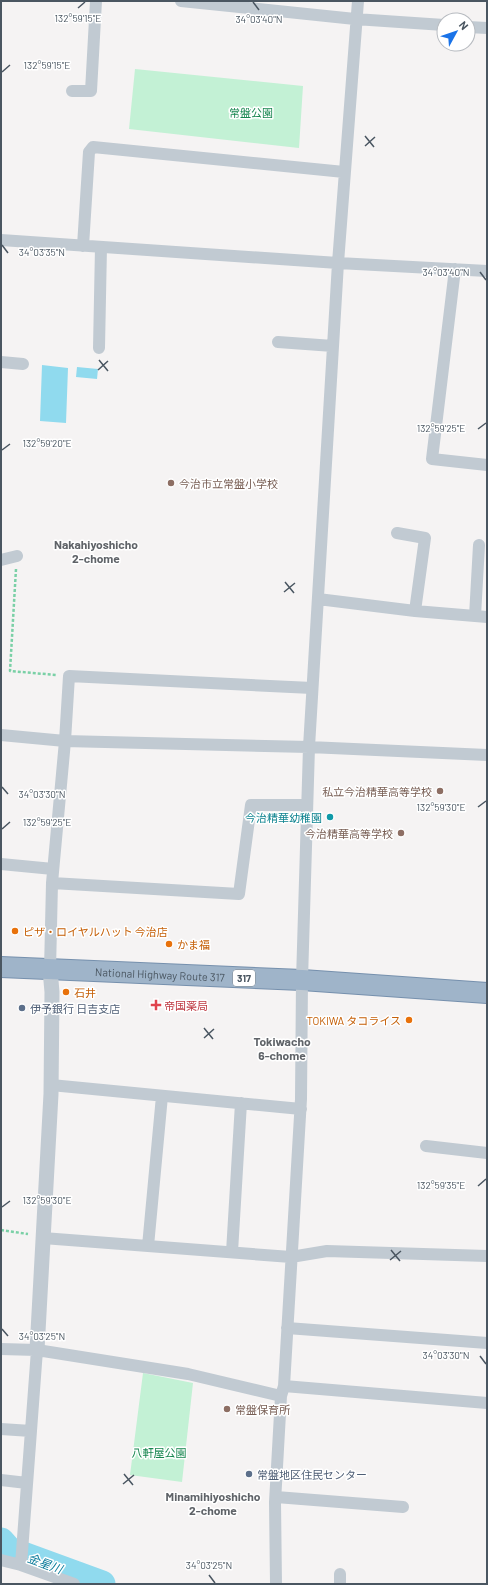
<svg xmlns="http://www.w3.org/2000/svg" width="488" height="1585" font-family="Barlow,'Noto Sans JP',sans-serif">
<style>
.green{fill:#c3f1d5}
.water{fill:#90daee}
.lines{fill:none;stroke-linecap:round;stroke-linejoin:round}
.river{stroke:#90daee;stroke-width:27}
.trunk-casing{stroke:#7690ad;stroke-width:22}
.path{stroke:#7ad0a6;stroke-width:2.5;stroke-dasharray:3 2;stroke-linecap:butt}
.minor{stroke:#c1cad2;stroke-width:12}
.tertiary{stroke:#c1cad2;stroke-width:15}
.trunk{stroke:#9fb4c9;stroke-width:20}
.ticks{fill:none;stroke:#4a5661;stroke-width:1.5}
.education-dot{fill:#8d6e63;stroke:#fff;stroke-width:1.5}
.culture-dot{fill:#0f9aa8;stroke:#fff;stroke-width:1.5}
.food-dot{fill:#e8710a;stroke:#fff;stroke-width:1.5}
.health-dot{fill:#e0444e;stroke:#fff;stroke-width:1.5}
.service-dot{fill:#5c6f8a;stroke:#fff;stroke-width:1.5}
.labels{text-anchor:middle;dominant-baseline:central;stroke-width:3;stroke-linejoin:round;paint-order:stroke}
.shield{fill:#fff;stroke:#808990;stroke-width:1}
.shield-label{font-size:10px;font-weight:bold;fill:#4a5661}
.park-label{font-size:11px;fill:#17864f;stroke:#fff}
.education-label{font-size:11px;fill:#785e54;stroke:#fff;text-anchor:start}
.culture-label{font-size:11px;fill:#0d838f;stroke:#fff;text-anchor:end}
.food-label{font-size:11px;fill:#c56008;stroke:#fff;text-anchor:start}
.street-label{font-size:11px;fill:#4a5661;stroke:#fff}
.health-label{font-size:11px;fill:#be3a42;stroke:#fff;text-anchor:start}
.service-label{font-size:11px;fill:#4e5e75;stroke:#fff;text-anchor:start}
.neighbourhood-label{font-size:12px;font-weight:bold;fill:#5f6368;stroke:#fff}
.water-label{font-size:12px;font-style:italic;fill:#0c7c9b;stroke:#fff}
.ticks-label{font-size:10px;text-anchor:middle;fill:#4a5661;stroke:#fff;stroke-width:3;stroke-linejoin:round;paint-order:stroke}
</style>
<rect width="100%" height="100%" fill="#f5f3f3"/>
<path class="green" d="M135 69 303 86 299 148 129 129Z
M143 1373 193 1383 182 1482 130 1475Z"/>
<path class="water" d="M42 365 68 368 66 423 40 421Z
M77 367 98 369 97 379 76 377Z"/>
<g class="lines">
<path class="river" d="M1 1541 9 1550 102 1584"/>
<defs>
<g id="trunk">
<path id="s1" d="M1 967 302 980 487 993"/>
</g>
</defs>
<use href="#trunk" class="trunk-casing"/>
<path class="path" d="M16 569 10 671 56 675
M1 1230 28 1234"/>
<path class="minor" d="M181 1 355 19 444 25
M468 27 487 28
M72 91H91L96 1
M1 240 338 263 487 271
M83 246 89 152 93 147 344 172
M455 269 432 459 487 465
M278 342 333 346
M99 348 101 247
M1 362 23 364
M397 533 425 538 415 611
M1 560 17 556
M318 599 415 611 487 617
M475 616 479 545
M1 735 65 741 309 747 487 755
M1 864 53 869
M52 883 239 894 251 805H307
M50 970 52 883 65 741 69 676 312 688
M51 1085 301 1109
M426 1146 487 1153
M43 1238 291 1257 327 1251 487 1256
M148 1246 162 1096
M232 1252 241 1103
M287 1328 487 1343
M1 1349 37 1350 188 1374 281 1396
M284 1386 487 1403
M1 1429 31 1431
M1 1480 27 1483
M276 1497 403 1507
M1 1560 21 1565 74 1584
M21 1565 37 1350
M276 1584 275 1502 281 1396 284 1386 301 1099 302 980 309 747 338 263 358 1
M340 1584V1574"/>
<path class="tertiary" d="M37 1350 51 1094 52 992 50 970"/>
<use href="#trunk" class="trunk"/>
</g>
<path class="ticks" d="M253 2 259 10M78 8 85 2M2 72 10 65M365 136 374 147M365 146 375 137M2 245 8 253M480 272 486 280M99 360 108 371M98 370 108 361M478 429 486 423M2 450 10 444M285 582 294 593M284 592 295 583M2 787 8 794M478 807 486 801M2 829 10 822M204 1028 213 1039M204 1038 214 1029M478 1186 486 1179M2 1207 10 1201M391 1250 400 1261M390 1260 401 1251M2 1329 8 1336M480 1356 486 1364M124 1474 133 1485M123 1484 134 1475M209 1575 215 1583"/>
<g class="education-dot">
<circle cx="171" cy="483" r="4"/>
<circle cx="440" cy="791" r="4"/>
<circle cx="401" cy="833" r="4"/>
<circle cx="227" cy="1409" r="4"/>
</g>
<circle class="culture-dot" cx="330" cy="817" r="4"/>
<g class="food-dot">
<circle cx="15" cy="931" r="4"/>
<circle cx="169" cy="944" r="4"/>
<circle cx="66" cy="992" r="4"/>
<circle cx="409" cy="1020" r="4"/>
</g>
<path class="health-dot" d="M154 999h4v4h4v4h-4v4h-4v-4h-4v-4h4z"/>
<g class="service-dot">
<circle cx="22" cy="1008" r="4"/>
<circle cx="249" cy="1474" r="4"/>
</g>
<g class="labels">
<rect class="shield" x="233" y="970" width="22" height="16" rx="3"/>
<g class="shield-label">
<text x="244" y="978">317</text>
</g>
<g class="park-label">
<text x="251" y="112">常盤公園</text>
<text x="159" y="1452">八軒屋公園</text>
</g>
<g class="education-label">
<text x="179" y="483">今治市立常盤小学校</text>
<text x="432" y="791" text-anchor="end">私立今治精華高等学校</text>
<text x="393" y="833" text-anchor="end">今治精華高等学校</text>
<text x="235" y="1409">常盤保育所</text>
</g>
<g class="culture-label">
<text x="322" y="817">今治精華幼稚園</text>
</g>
<g class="food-label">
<text x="23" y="931">ピザ・ロイヤルハット 今治店</text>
<text x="177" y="944">かま福</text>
<text x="74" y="992">石井</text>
<text x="401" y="1020" text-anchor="end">TOKIWA タコライス</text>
</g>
<g class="street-label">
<text stroke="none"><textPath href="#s1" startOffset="159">National Highway Route 317</textPath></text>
</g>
<g class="health-label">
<text x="164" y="1005">帝国薬局</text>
</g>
<g class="service-label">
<text x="30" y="1008">伊予銀行 日吉支店</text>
<text x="257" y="1474">常盤地区住民センター</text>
</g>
<g class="neighbourhood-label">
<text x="96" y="544">Nakahiyoshicho<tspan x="96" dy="14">2-chome</tspan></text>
<text x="282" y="1041">Tokiwacho<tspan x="282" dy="14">6-chome</tspan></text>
<text x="213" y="1496">Minamihiyoshicho<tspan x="213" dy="14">2-chome</tspan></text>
</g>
<g class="water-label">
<text transform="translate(45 1563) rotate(20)">金星川</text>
</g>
</g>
<g class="ticks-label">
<text x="78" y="22">132°59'15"E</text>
<text x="259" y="23">34°03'40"N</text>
<text x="47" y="69">132°59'15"E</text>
<text x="42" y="256">34°03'35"N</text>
<text x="446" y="276">34°03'40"N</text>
<text x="441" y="432">132°59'25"E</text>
<text x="47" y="447">132°59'20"E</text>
<text x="42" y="798">34°03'30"N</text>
<text x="441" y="811">132°59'30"E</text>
<text x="47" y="826">132°59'25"E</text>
<text x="441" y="1189">132°59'35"E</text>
<text x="47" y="1204">132°59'30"E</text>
<text x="42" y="1340">34°03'25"N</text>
<text x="446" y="1359">34°03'30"N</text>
<text x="209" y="1569">34°03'25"N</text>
</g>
<rect width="488" height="1585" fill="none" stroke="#4a5661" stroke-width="4"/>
<g transform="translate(456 32) rotate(50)"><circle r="19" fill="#ffffff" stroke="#b7bbc0"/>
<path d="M0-3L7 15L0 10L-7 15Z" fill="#1a73e8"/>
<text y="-6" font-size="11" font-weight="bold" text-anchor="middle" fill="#4a5661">N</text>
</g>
</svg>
